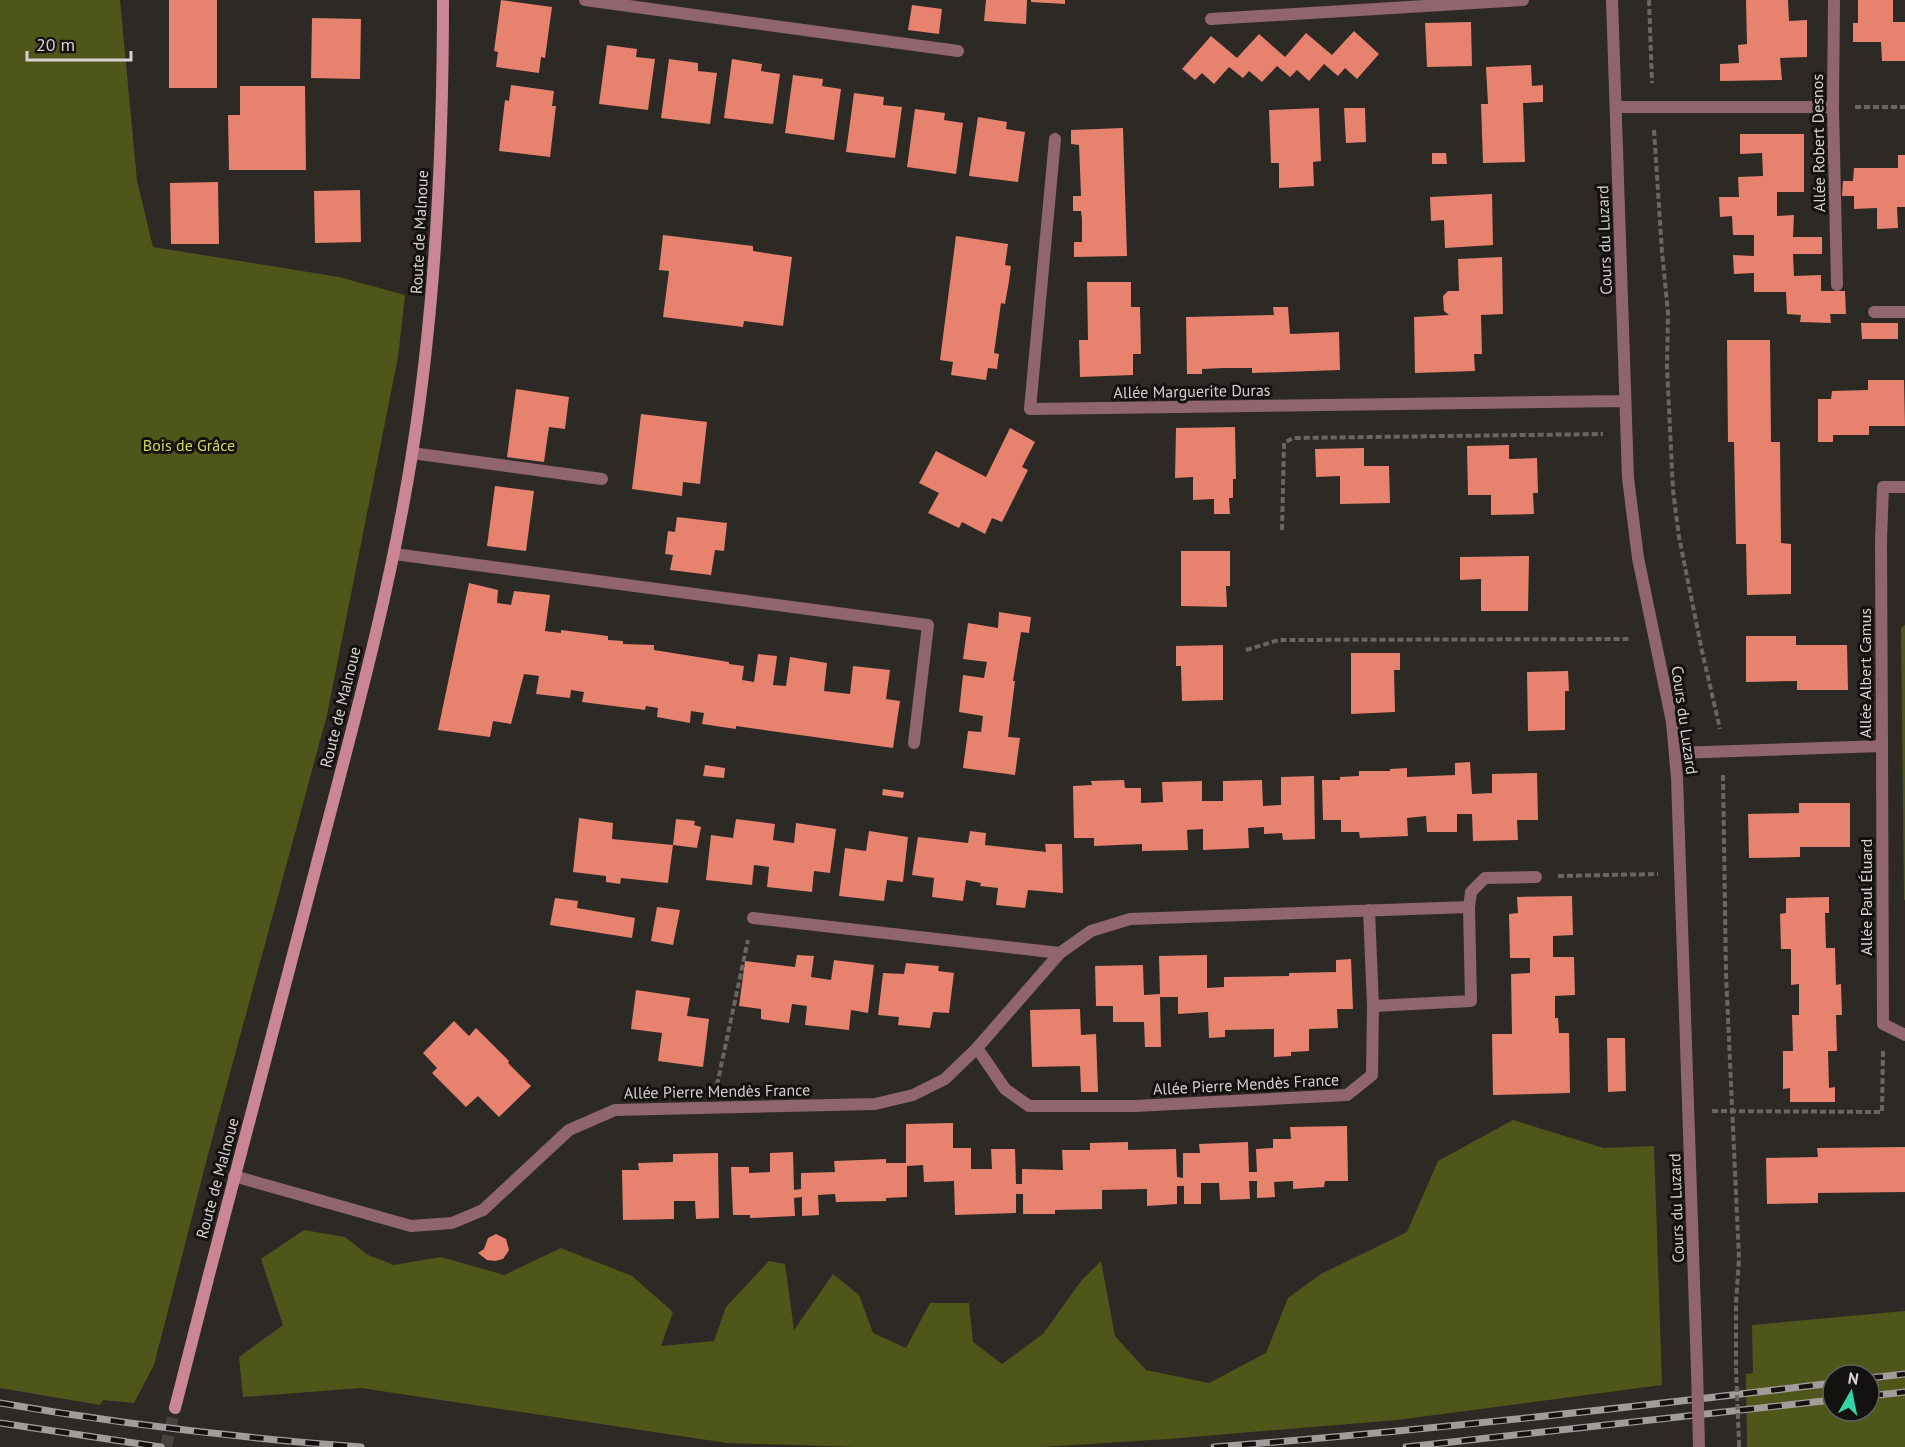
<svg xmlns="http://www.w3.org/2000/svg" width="1905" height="1447" font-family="'PT Sans',sans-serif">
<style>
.green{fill:#4f561a;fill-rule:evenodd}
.building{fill:#e6826e}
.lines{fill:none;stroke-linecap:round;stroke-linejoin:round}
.secondary-tunnel{stroke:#46423f;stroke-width:12;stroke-dasharray:12 6;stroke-linecap:butt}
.path{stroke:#696562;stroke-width:4;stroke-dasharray:6 3;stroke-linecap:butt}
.service{stroke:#91656e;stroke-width:12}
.minor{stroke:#91656e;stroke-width:12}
.secondary{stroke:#cb8695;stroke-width:12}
.rail-casing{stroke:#a09d9a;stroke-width:7}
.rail{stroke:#141210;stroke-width:4.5;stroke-dasharray:14;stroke-linecap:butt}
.path-bridge{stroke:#696562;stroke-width:4;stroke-dasharray:6 3;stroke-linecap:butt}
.minor-bridge{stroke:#91656e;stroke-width:12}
.labels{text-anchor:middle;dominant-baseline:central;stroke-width:6;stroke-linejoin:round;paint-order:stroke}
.street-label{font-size:16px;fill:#d5d2d0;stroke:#141210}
.park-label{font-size:16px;fill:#ccdd57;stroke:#141210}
</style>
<rect width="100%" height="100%" fill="#2d2925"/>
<path class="green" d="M0 0H120L137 181 153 247 339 277 405 295 398 357 327 715 210 1147 154 1365 134 1403 103 1400 100 1405 0 1388Z
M1905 625V900H1904L1901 628Z
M1513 1120 1604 1148 1654 1146 1662 1385 1397 1420 1168 1439 1043 1447H857L727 1443 361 1388 243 1397 239 1357 283 1325 261 1259 304 1230 345 1237 368 1255 394 1265 441 1257 504 1275 561 1248 632 1276 673 1312 661 1346 714 1341 726 1307 769 1261 785 1264 794 1330 833 1274 859 1295 873 1333 906 1348 930 1303H969L973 1342 1002 1364 1043 1334 1081 1281 1101 1261 1115 1336 1146 1370 1209 1383 1266 1353 1288 1298 1321 1274 1407 1232 1438 1161Z
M1905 1311V1447H1747L1746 1374 1753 1373 1752 1325ZM1833 1375H1869V1411H1833Z"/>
<path class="building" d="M169 0H217V88H169Z
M501 0 552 7 545 58 541 57 539 73 496 67 498 52 494 51Z
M986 0H1027L1026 24 984 21Z
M1031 0H1065V4L1031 2Z
M1746 0H1788L1789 21 1807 20V57L1780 58 1782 80 1720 81V64L1739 63 1738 45 1747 44Z
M1858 0H1893V22H1905V61H1882L1881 42H1853V23H1858Z
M912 5 942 9 939 34 908 30Z
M312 18 361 19 360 79 311 78Z
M1471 22 1472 66 1427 67 1425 23Z
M1354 31 1379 54 1357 79 1345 68 1338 76 1324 64 1309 81 1297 70 1290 77 1277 66 1262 82 1249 71 1243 78 1229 67 1214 84 1202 73 1195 80 1182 69 1211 36 1237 58 1259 34 1285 57 1306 33 1332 55Z
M607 45 637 49 636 57 655 59 648 110 599 104Z
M669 59 698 63V71L717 73 710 124 661 118Z
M732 59 762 64 761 71 780 74 773 124 724 118Z
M1531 65 1532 86 1543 85V102L1523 103 1525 162 1483 163 1481 104H1488L1486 67Z
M793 75 823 79 822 86 841 89 834 140 785 133Z
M511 85 554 91 552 106H556L550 157 499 151 505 100 509 101Z
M240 86H305L306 170H229L228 115H240Z
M854 93 884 97 883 105 902 107 895 158 846 152Z
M1319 108 1321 161 1313 162 1314 186 1279 188V163H1271L1269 110Z
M1344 108H1365L1366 142 1346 143Z
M915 109 945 113 944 120 963 123 956 174 907 167Z
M978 117 1007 122 1006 129 1025 132 1018 182 969 176Z
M1123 128 1127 256 1074 257V242H1082V219L1081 211H1073V196H1081L1079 145 1071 144V130Z
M1740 134H1804V192H1777V216L1794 215 1793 237H1822V254H1793L1794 276 1821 275V291H1845L1846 314H1830L1831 323 1800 322 1801 315 1787 314 1786 292H1754V273L1734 274 1733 255 1754 256V235H1733L1732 216 1720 217 1719 197H1739L1738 177 1763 176 1762 153 1740 154Z
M1432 153H1446L1447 164H1432Z
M1898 155H1905V207H1897L1898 228 1877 229V208L1854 209V196H1842L1843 181H1853L1854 168H1898Z
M218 182 219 244H171L170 183Z
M360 190 361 242 315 243 314 191Z
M1492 194 1493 245 1445 248 1444 220 1431 221 1430 197Z
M663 235 753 246V251L792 257 783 326 744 321 743 327 663 317 669 271 659 270Z
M956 236 1008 244 1005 265 1011 266 1009 281 1005 304 1001 303 994 353 999 354 997 369 988 368 986 380 951 375 953 362 940 360Z
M1502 257 1503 314 1481 315 1482 354H1474L1475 371 1415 373 1414 317 1449 315 1444 311 1443 296 1448 291H1459L1458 259Z
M1087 282H1131V307H1140L1141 354H1133V375L1080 377 1079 340H1088Z
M1273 307H1288L1290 334 1339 332 1340 370 1252 373V368H1223L1202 369V374H1187L1186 317 1274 315Z
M1861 323H1898V339H1862Z
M1727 340H1770L1771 442H1780L1781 543 1791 544V594L1747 595 1746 544H1736L1734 442H1728Z
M1868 380H1904L1905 426H1869V435H1833V442H1818V399H1831L1832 391 1868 390Z
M516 389 569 397 565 429 549 427 544 462 507 457Z
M641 414 707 422 700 484 683 482 682 496 632 489Z
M1235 427 1236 479H1233V498H1229L1230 514H1214V499L1193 500V477L1175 478 1176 428Z
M1010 428 1035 442 1022 467 1028 470 1002 522 992 518 985 534 962 522 959 528 928 513 939 493 919 483 936 451 986 477Z
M1509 445V459L1537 458 1538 493H1533L1534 514 1491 515V495H1468L1467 446Z
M1364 448V466H1389L1390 503 1340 504V476L1316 477 1315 449Z
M495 486 534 491 526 551 487 546Z
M677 517 727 523 724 551 715 550 711 575 670 570 673 555 665 554 668 531 675 532Z
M1181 551H1230V586H1226L1227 607 1181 606Z
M1529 556 1528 611H1481V579L1460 580V557Z
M469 583 498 590 497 603 511 605 514 591 550 595 545 631 561 633V630L608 636V640L623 641V644L654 645V650L729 662V664L744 666 742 680 754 682 758 654 777 656 773 685 786 686 790 657 827 663 824 691 850 694 853 666 890 670 886 699 900 701 893 748 736 726V729L702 724 704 713 691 711 690 723 657 717 658 708 646 706 645 710 582 702 584 692 571 690 570 698 536 694 539 676 524 674 511 724 493 721 490 737 438 730Z
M999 612 1031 617 1029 633 1021 632 1013 681H1015L1008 737 1020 738 1015 775 963 768 968 731 981 732 983 716 959 712 963 675 984 678 987 662 963 659 968 623 998 628Z
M1746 636H1796V645H1847L1848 690H1797V681L1746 682Z
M1223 645V700L1182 701 1181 666H1176V646Z
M1351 653H1400V670H1394L1395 712 1351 714Z
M1568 671 1569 691H1565V730L1528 731 1527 672Z
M1470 762 1472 794 1492 793V774L1537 773 1538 820H1517L1518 840 1473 841 1472 814H1457V832H1427L1426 816 1407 818 1408 836 1360 838 1359 832H1341V820H1323L1322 780H1340V777L1359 776V771H1390V769L1407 768V777L1455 775V763Z
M705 765 725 768 724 778 703 776Z
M1314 776 1315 839 1283 840 1282 833 1264 834V827L1248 828 1249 848 1203 850V829L1187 830 1188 850 1142 851V844L1094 846V838H1074L1073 786 1092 785 1091 781 1124 780 1125 788H1141V803L1163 802 1162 782 1202 781V801H1223V781L1262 780 1263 806 1281 805V777Z
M883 789 904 792 903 798 882 795Z
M1799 803H1850V847H1800V857L1749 858 1748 814 1799 813Z
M579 818 613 823 612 839 673 845 668 883 621 878 620 884 606 882V876L573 872Z
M676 819 695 821 694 825 701 827 697 848 673 845Z
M736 819 775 824 773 840 794 843 796 823 836 829 830 873 814 871 812 892 767 887 769 867 754 865 752 885 706 880 711 835 733 838Z
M869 831 908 837 903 882 887 880 884 901 839 896 845 848 866 851Z
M970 831 986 833 985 845 1046 852 1045 844H1062L1063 893 1028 890 1025 908 996 905 998 888 980 886 981 883 966 880 963 901 932 897 934 878 912 875 918 837 968 843Z
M1572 896 1573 935 1553 936V957H1574L1575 995 1555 996V1018H1558L1559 1033H1569L1570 1093 1493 1095 1492 1034H1512L1511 974 1530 973V958H1510L1509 914 1518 913 1517 897Z
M1829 897V913H1825L1826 948H1835L1836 985 1841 984 1842 1015H1836L1837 1051H1828L1829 1088 1835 1087V1102H1790V1088L1783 1089V1051H1793L1792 1015H1799V984L1791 985V949H1781L1780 914 1786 913V898Z
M555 898 578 901 577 908 635 918 632 938 550 925Z
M657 907 680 910 673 945 651 941Z
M797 955 814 956 811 977 831 980 834 960 874 965 868 1013 851 1010 849 1030 805 1025 807 1006 792 1004 789 1023 761 1019V1009L739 1006 745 961 795 967Z
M1207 955V988L1224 987V977L1289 976V973L1336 972V960L1351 959 1353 1009H1337L1338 1028 1309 1029V1051L1291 1052V1056L1274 1057V1029L1225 1030V1037L1209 1038 1208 1012 1178 1014V997H1160L1161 1047H1145L1144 1022H1113V1006H1096L1095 966 1143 965 1144 995 1160 994 1159 956Z
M906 963 939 966 938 971 954 973 949 1013 933 1012 930 1028 898 1025 899 1017 878 1015 883 973 904 974Z
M636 990 690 998 687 1016 709 1019 703 1067 658 1061 662 1033 631 1029Z
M1080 1009 1081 1035 1096 1034 1098 1092H1081L1080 1066 1032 1067 1030 1010Z
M454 1021 469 1036 476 1028 509 1061 508 1063 531 1086 499 1117 478 1096 466 1107 432 1073 437 1068 423 1053Z
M1607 1038H1625L1626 1091 1608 1092Z
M953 1123V1148H971V1169H992L991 1149H1015L1016 1184H1022V1169L1063 1170 1062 1150H1090V1143L1128 1142V1150L1176 1149 1177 1177 1183 1178V1153H1200L1199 1144 1248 1142 1249 1172H1257L1256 1149 1273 1148V1139H1291L1290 1127 1347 1126 1348 1181H1325L1324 1187 1293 1189V1181L1274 1182 1275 1197 1257 1198V1181H1249L1250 1199 1220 1200 1219 1183H1201V1204H1184V1186H1177V1204L1147 1206V1189L1102 1190V1209L1055 1210V1214H1023V1194H1016V1213L955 1215 954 1181 924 1182 923 1165 907 1166V1197L886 1198V1201L836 1202 835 1194 818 1195 819 1215 802 1216V1197L794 1198 795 1216 750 1218V1215H733L731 1167H749V1173L770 1172V1153L793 1152 794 1190 801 1189V1173L835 1172 834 1161 886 1159V1163H906V1124Z
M1905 1147V1192L1818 1193V1203L1767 1204 1766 1158 1818 1157 1817 1148Z
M718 1153 719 1218 696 1219 695 1201H674V1219L623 1220 622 1170H639L638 1163 673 1162V1154Z
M496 1234 506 1239 509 1250 503 1259 495 1261 487 1260 478 1253 484 1249 488 1238Z"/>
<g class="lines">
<path class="secondary-tunnel" d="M166 1447 175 1408"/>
<path class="path" d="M1649 0 1652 83
M1855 107H1905
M1654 130 1662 252 1668 313 1667 367 1673 490 1679 537 1702 651 1720 729
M1282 530 1284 443 1293 438 1603 434
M1246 650 1279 640 1631 639
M1723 775 1726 974 1739 1259 1736 1303V1368
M1558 876 1658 874
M717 1085 748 940
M1712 1111 1882 1112 1883 1050
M1739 1447V1443"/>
<path class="service" d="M1211 19 1523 0
M412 453 602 479
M394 554 928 625 914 743"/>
<path class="minor" d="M585 0 958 51
M1612 0 1628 478 1638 558 1672 722 1677 778 1697 1370
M1834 0 1833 107 1837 285
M1616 107H1833
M1055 139 1030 409 1625 401
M1874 312H1905
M1882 746 1883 1024 1905 1035
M1675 753 1882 746 1881 541 1883 487H1905
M753 918 1060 953
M1373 1006 1471 1001 1469 907 1471 892 1485 878 1536 877
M977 1048 1005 1089 1029 1106H1135L1347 1095 1372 1075 1373 1006 1369 910
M234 1176 411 1226 452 1223 483 1210 569 1130 615 1110 875 1104 913 1095 945 1079 977 1048 1060 953 1091 931 1130 919 1469 907"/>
<path class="secondary" d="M175 1408C222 1221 272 1035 321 848 355 718 391 587 412 454 436 304 443 152 443 0"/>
<defs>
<path id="rail" d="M1869 1378 1905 1374
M1869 1396 1905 1392
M0 1403C120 1424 240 1438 361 1447
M0 1423 161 1447
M1214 1447C1421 1431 1627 1408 1833 1383
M1406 1447 1833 1400"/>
</defs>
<use href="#rail" class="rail-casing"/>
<use href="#rail" class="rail"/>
<path class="path-bridge" d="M1736 1368 1739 1443"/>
<path class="minor-bridge" d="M1697 1370 1699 1447"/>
</g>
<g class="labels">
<g class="street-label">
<text transform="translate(1818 143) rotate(-91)">Allée Robert Desnos</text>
<text transform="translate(419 232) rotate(-87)">Route de Malnoue</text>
<text transform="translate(1604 240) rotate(-92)">Cours du Luzard</text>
<text transform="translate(1192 391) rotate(-1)">Allée Marguerite Duras</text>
<text transform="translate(1865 673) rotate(-90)">Allée Albert Camus</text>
<text transform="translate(340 707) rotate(-76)">Route de Malnoue</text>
<text transform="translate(1685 720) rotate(82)">Cours du Luzard</text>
<text transform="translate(1866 897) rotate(-90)">Allée Paul Éluard</text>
<text transform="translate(1246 1084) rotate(-3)">Allée Pierre Mendès France</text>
<text transform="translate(717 1091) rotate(-1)">Allée Pierre Mendès France</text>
<text transform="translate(217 1178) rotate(-75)">Route de Malnoue</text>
<text transform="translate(1676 1208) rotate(-92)">Cours du Luzard</text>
</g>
<g class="park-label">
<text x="189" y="445">Bois de Grâce</text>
</g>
</g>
<g transform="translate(1851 1393) rotate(9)"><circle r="28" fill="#141210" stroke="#615f5d" stroke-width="1.5"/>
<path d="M0-4.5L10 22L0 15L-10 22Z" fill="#35d4a7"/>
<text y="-9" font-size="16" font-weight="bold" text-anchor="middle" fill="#d5d2d0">N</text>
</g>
<path d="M27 51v9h104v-9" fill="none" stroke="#d5d2d0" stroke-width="3"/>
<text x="36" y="51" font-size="18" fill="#d5d2d0" stroke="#141210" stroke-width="4.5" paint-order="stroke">20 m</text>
</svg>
